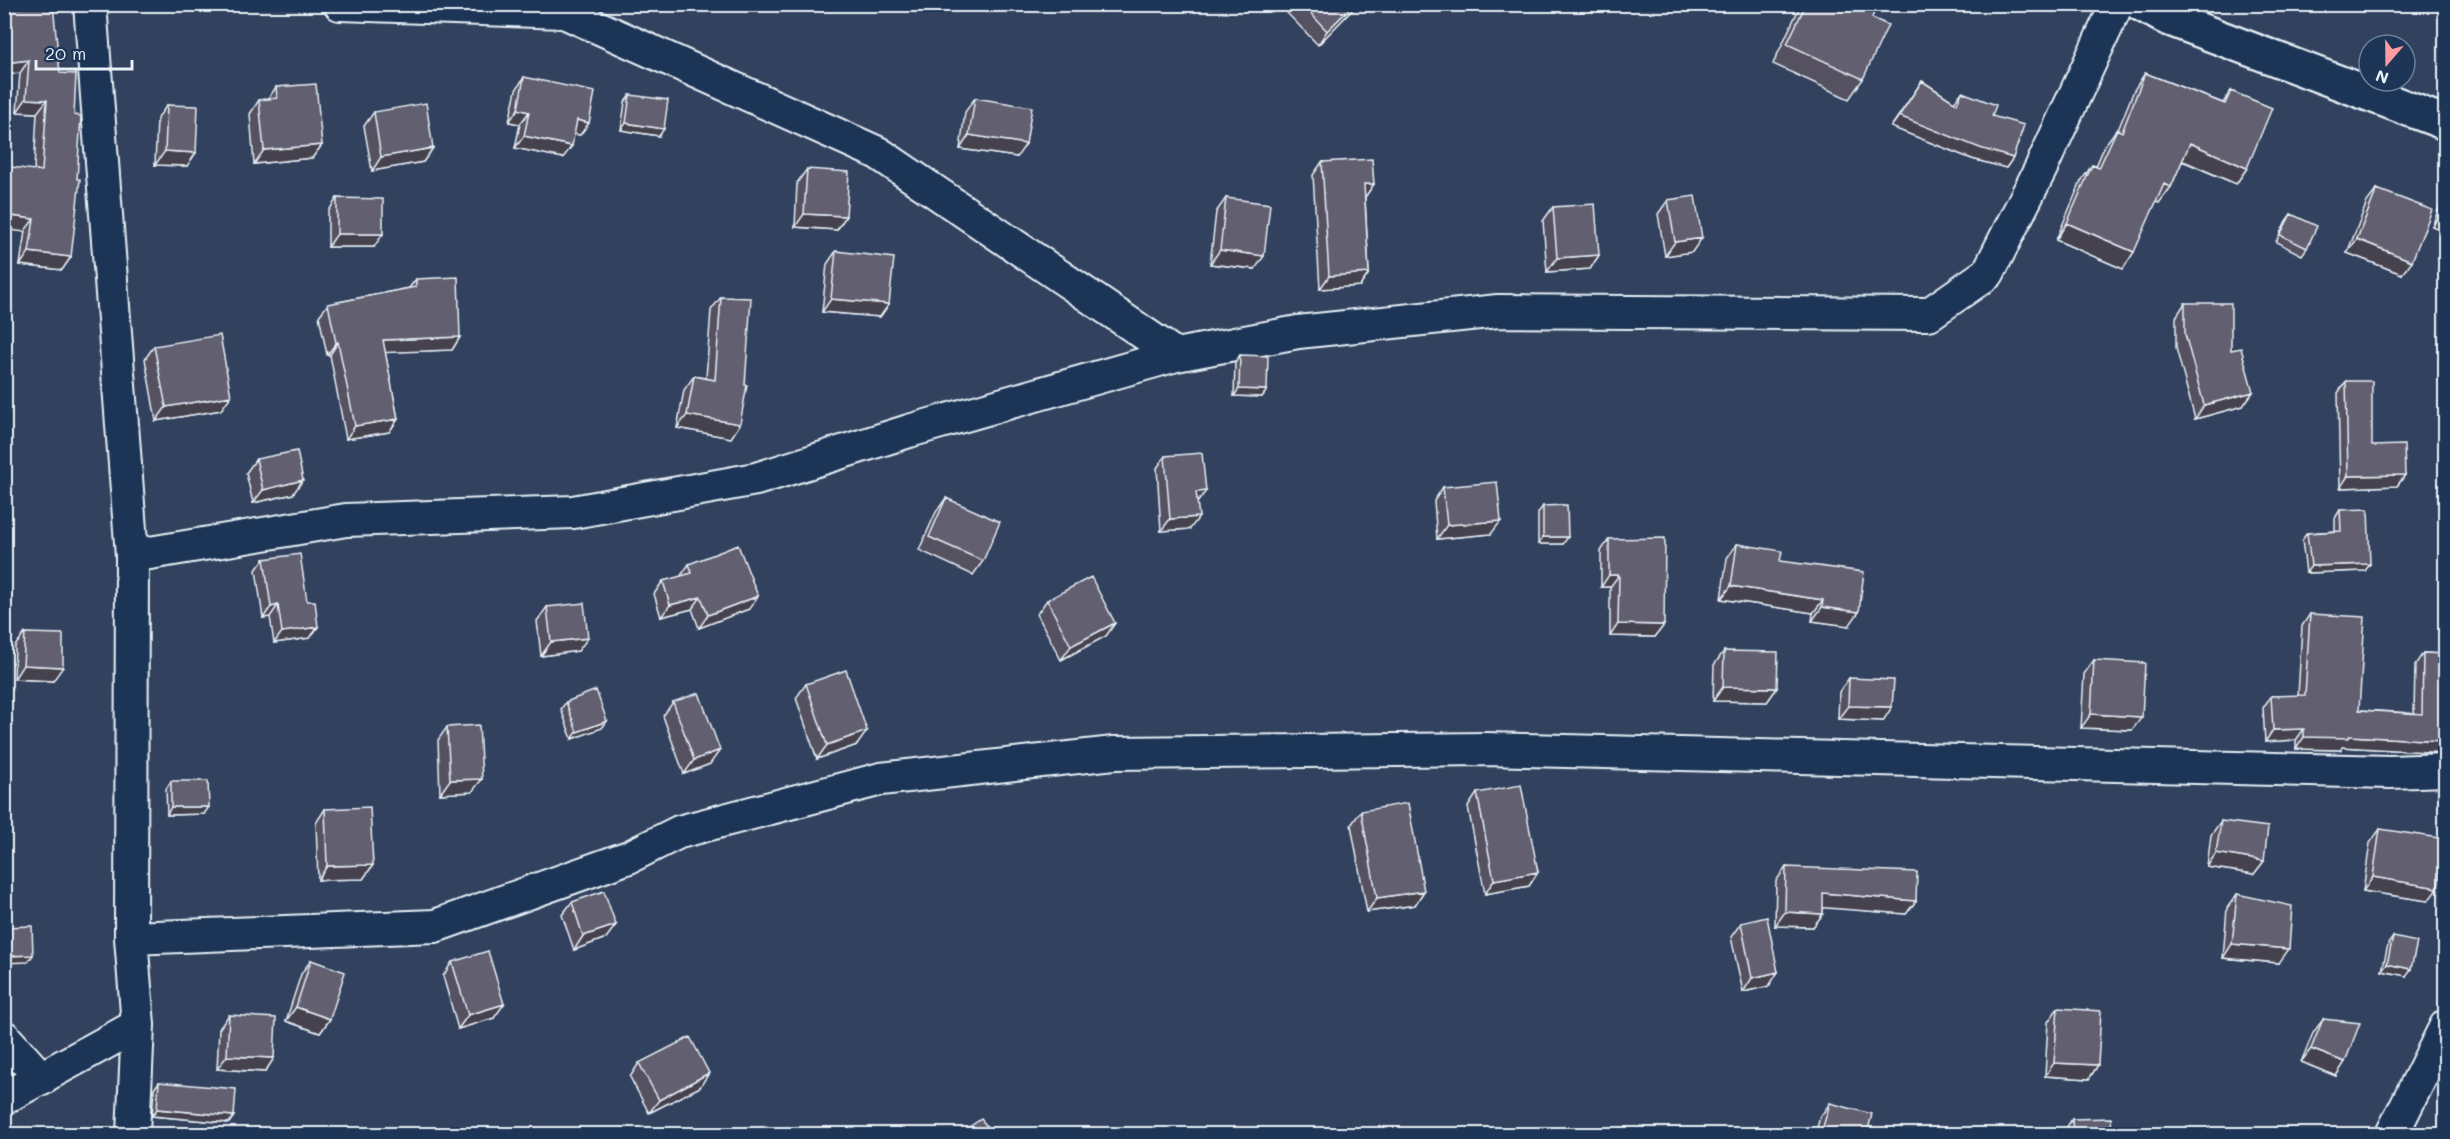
<svg xmlns="http://www.w3.org/2000/svg" width="2450" height="1139" font-family="Mali,sans-serif">
<style>
.lines{fill:none;stroke-linecap:round;stroke-linejoin:round}
.street-casing{stroke:#e8f1f8;stroke-width:36}
.secondary-casing{stroke:#e8f1f8;stroke-width:38}
.street{stroke:#1d3557;stroke-width:32}
.secondary{stroke:#1d3557;stroke-width:33}
.wall{fill:#545160;stroke:#e8f1f8;stroke-width:1.5}
.shaded-wall{fill:#45424e;stroke:#e8f1f8;stroke-width:1.5}
.building{fill:#625e70;stroke:#e8f1f8;stroke-width:1.5}
</style>
<rect width="100%" height="100%" fill="#32415e"/>
<filter id="ink" filterUnits="userSpaceOnUse"><feTurbulence type="fractalNoise" baseFrequency=".0167" numOctaves="2"/><feDisplacementMap in="SourceGraphic" scale="12" xChannelSelector="R" yChannelSelector="G"/><feConvolveMatrix kernelMatrix="1 2 1 2 8 2 1 2 1" color-interpolation-filters="sRGB"/></filter>
<g filter="url(#ink)">
<g class="lines">
<defs>
<path id="street" d="M90 4 132 556 131 938 138 1025 133 1134
M340 4 564 12 878 153 1176 355
M132 556 346 520 573 512 756 479 909 431 1176 355 1298 332 1498 311 1929 314 1988 273 2041 168 2117 4
M131 938 435 926 629 857 679 832 881 779 1114 753 1486 749 2390 772 2446 770
M4 1037 42 1079
M4 1098 138 1025
M2392 1134 2446 1026"/>
<path id="secondary" d="M2141 4 2165 17 2446 123"/>
</defs>
<use href="#street" class="street-casing"/>
<use href="#secondary" class="secondary-casing"/>
<use href="#street" class="street"/>
<use href="#secondary" class="secondary"/>
</g>
<path class="wall" d="M1293 4H1358L1318 45 1287 13Z
M1553 4H1562L1556 9Z
M1801 4H1864L1872 18 1863 79 1849 99 1773 64Z
M4 9 60 73 74 115 71 257 62 270 20 265 34 170 37 113 17 112 20 73 4 75Z
M2145 73 2223 103 2231 91 2247 168 2236 184 2182 161 2171 187 2159 203 2156 202 2123 269 2056 240 2081 181 2092 165 2096 166 2105 145 2117 129 2118 130 2134 90Z
M524 77 589 123 580 135 574 134 563 158 515 148 520 124 509 122 516 90Z
M1922 81 1954 102 1962 92 1992 116 2013 158 2006 168 1972 159 1891 127Z
M276 87 322 145 312 158 254 164 250 114 259 100 268 99Z
M630 95 659 136 621 130 625 102Z
M975 98 1017 157 960 149 965 112Z
M167 105 187 166 155 165 157 119Z
M374 112 433 148 423 162 372 171 364 126Z
M1322 162 1374 184 1365 197 1369 273 1360 286 1320 289 1313 175Z
M807 169 846 216 837 230 795 227 797 183Z
M2377 189 2402 274 2347 253 2367 202Z
M2445 192V231L2432 226Z
M337 198 374 247H328V212Z
M1226 198 1255 269 1210 264 1216 212Z
M1668 200 1692 252 1665 256 1658 214Z
M1553 207 1599 255 1590 269 1547 272 1543 221Z
M2291 214 2307 248 2302 255 2276 242 2286 221Z
M836 251 889 304 880 317 822 312 827 264Z
M416 279 460 337 452 350 385 352 398 419 389 432 346 439 330 355H327L319 316 328 304 409 288Z
M721 297 740 424 731 438 677 428 684 390 694 376 706 378 711 310Z
M2185 303 2231 350 2243 406 2195 419 2176 348V317Z
M154 346 221 410 156 421 145 359Z
M1240 355 1267 390 1262 397 1234 396 1235 362Z
M2346 381 2372 446 2405 475 2397 486 2340 488 2338 393Z
M1165 456 1197 503 1190 529 1161 531 1157 468Z
M256 459 293 494 253 503 246 473Z
M1443 487 1491 534 1437 539 1434 501Z
M946 498 983 561 973 575 919 550 936 512Z
M1543 506 1563 544H1538V513Z
M2340 510 2365 571 2306 573 2302 540 2307 533 2335 531V518Z
M1609 539 1664 625 1655 637 1610 636V587H1601V551Z
M1737 544 1780 561 1849 626 1812 621 1813 613 1721 599 1727 558Z
M264 559 310 638 274 643 270 617 263 618 256 570Z
M689 564 749 609 699 628 692 609 661 617 654 594 663 581 680 577Z
M1047 600 1115 623 1106 636 1061 660 1037 614Z
M547 607 578 651 541 656 537 621Z
M2310 614 2359 710 2414 713 2415 665 2423 653 2445 654V753L2342 747 2341 750 2296 749V740L2265 742 2263 708 2271 696H2298L2302 626Z
M25 633 53 681 14 679 15 646Z
M1724 651 1777 688 1767 702 1713 701 1714 665Z
M2094 660 2132 730 2081 728 2084 674Z
M1849 678 1883 721 1838 719 1839 692Z
M806 684 857 745 817 759 796 698Z
M566 702 607 721 602 728 572 739 561 709Z
M673 702 710 764 684 774 663 716Z
M447 727 472 792 440 794 438 740Z
M171 781 204 814 167 815 166 789Z
M1477 793 1538 872 1529 886 1485 894 1468 807Z
M325 809 373 865 363 879 318 880 316 823Z
M1361 811 1424 891 1415 905 1367 912 1351 825Z
M2221 821 2264 861 2254 874 2207 867 2211 835Z
M2380 829 2428 901 2363 891 2370 843Z
M1786 867 1916 901 1906 914 1823 907V914L1813 927 1775 926 1776 881Z
M2237 894 2279 963 2223 958 2227 908Z
M572 902 606 938 574 950 562 915Z
M1741 923 1769 986 1743 992 1731 937Z
M2393 937 2406 976 2382 971 2388 944Z
M311 960 330 1019 320 1033 286 1021 301 974Z
M452 962 494 1018 458 1029 443 976Z
M2058 1008 2098 1065 2089 1079 2045 1076 2048 1022Z
M229 1015 274 1058 265 1072 217 1069 219 1029Z
M2323 1019 2336 1076 2301 1062 2313 1033Z
M639 1063 700 1087 649 1113 630 1077Z
M159 1082 234 1116 229 1123 152 1116 154 1089Z
M1830 1103 1867 1134H1815L1820 1117Z
M2072 1119 2112 1134H2063V1133Z"/>
<path class="shaded-wall" d="M1354 4H1358L1318 45 1327 31Z
M29 60 20 73 4 75V63Z
M26 99 47 100 37 113 17 112Z
M518 109 529 112 520 124 509 122Z
M1899 116 2013 158 2006 168 1972 159 1891 127Z
M577 120 589 123 580 135 569 133Z
M626 123 664 129 659 136 621 130Z
M969 135 1026 144 1017 157 960 149Z
M524 136 572 146 563 158 515 148Z
M2190 143 2247 168 2236 184 2179 159Z
M322 145 312 158 254 164 264 150Z
M433 148 423 162 372 171 381 157Z
M165 151 196 153 187 166 155 165Z
M1364 184H1374L1365 197H1355Z
M804 214 846 216 837 230 795 227Z
M4 215 34 219 24 232 4 229Z
M2437 219 2445 222V231L2432 226Z
M2067 223 2134 252 2123 269 2056 240Z
M337 234H383L374 247H328Z
M1702 238 1692 252 1665 256 1675 242Z
M2357 239 2412 261 2402 274 2347 253Z
M1220 250 1264 256 1255 269 1210 264Z
M29 252 71 257 62 270 20 265Z
M1599 255 1590 269 1547 272 1557 258Z
M1369 273 1360 286 1320 289 1329 276Z
M831 299 889 304 880 317 822 312Z
M460 337 452 350 374 353 383 340Z
M338 342 330 355H327L336 343Z
M1239 389 1267 390 1262 397 1234 396Z
M2253 392 2243 406 2195 419 2204 405Z
M231 396 221 410 156 421 166 407Z
M687 415 740 424 731 438 677 428Z
M398 419 389 432 346 439 355 426Z
M2405 475 2397 486 2340 488 2348 476Z
M303 480 293 494 253 503 263 490Z
M1206 491 1197 503 1196 492Z
M1199 517 1190 529 1161 531 1170 519Z
M1501 521 1491 534 1437 539 1447 525Z
M1543 537H1568L1563 544H1538Z
M2370 564 2365 571 2306 573 2311 566Z
M1609 575H1619L1610 587H1601Z
M1731 586 1823 600 1813 613 1721 599Z
M758 596 749 609 699 628 708 615Z
M701 597 692 609 661 617 670 605Z
M278 605 270 617 263 618 271 607Z
M1822 607 1859 612 1849 626 1812 621Z
M1115 623 1106 636 1061 660 1071 646Z
M1618 624 1664 625 1655 637 1610 636Z
M318 627 310 638 274 643 282 632Z
M588 638 578 651 541 656 551 642Z
M23 665 63 667 53 681 14 679Z
M1723 687 1777 688 1767 702 1713 701Z
M1848 706 1892 707 1883 721 1838 719Z
M2091 714 2142 717 2132 730 2081 728Z
M607 721 602 728 572 739 577 732Z
M2304 729 2296 740 2265 742 2273 730Z
M867 731 857 745 817 759 827 745Z
M2349 736 2445 741V753L2342 747 2341 750 2296 749 2304 737Z
M720 750 710 764 684 774 694 760Z
M482 779 472 792 440 794 450 780Z
M171 807H209L204 814 167 815Z
M2216 853 2264 861 2254 874 2207 867Z
M373 865 363 879 318 880 327 866Z
M1538 872 1529 886 1485 894 1494 880Z
M2373 877 2438 888 2428 901 2363 891Z
M1424 891 1415 905 1367 912 1377 898Z
M1823 893 1916 901 1906 914 1814 907Z
M1785 912 1823 914 1813 927 1775 926Z
M616 925 606 938 574 950 583 936Z
M2232 944 2289 949 2279 963 2223 958Z
M33 955 28 962 4 963V956Z
M2387 964 2411 969 2406 976 2382 971Z
M1778 972 1769 986 1743 992 1752 978Z
M504 1004 494 1018 458 1029 468 1015Z
M296 1007 330 1019 320 1033 286 1021Z
M2311 1049 2345 1062 2336 1076 2301 1062Z
M227 1056 274 1058 265 1072 217 1069Z
M2054 1063 2098 1065 2089 1079 2045 1076Z
M709 1073 700 1087 649 1113 659 1100Z
M157 1109 234 1116 229 1123 152 1116Z"/>
<path class="building" d="M1302 4H1354L1327 31Z
M1806 4H1864L1875 9 1872 18 1888 25 1863 79 1787 44Z
M53 5 60 73 76 74 74 115 81 116 77 179H80L71 257 29 252 34 219 4 215V166L42 171 47 100 26 99 29 60 4 63V9Z
M2145 73 2225 104 2231 91 2272 108 2247 168 2190 143 2171 187 2164 184 2134 252 2067 223 2092 165 2099 168 2117 129 2122 132Z
M524 77 595 92 589 123 577 120 572 146 524 136 529 112 518 109Z
M1922 81 1957 104 1962 92 1996 105 1992 116 2024 125 2013 158 1980 148 1899 116Z
M316 84 322 145 264 150 259 100 277 98 276 87Z
M630 95 668 100 664 129 626 123Z
M975 98 1032 107 1026 144 969 135Z
M426 103 433 148 381 157 374 112Z
M167 105 198 106 196 153 165 151Z
M1372 159 1374 184H1364L1369 273 1329 276 1322 162Z
M807 169 849 172 846 216 804 214Z
M2377 189 2432 210 2412 261 2357 239Z
M1695 196 1702 238 1675 242 1668 200Z
M337 198 383 199V234H337Z
M1226 198 1270 204 1264 256 1220 250Z
M2445 198V222L2437 219Z
M1595 204 1599 255 1557 258 1553 207Z
M2291 214 2317 226 2307 248 2280 235Z
M836 251 894 258 889 304 831 299Z
M458 277 460 337 383 340 398 419 355 426 338 342 336 343 328 304 416 287V279Z
M721 297 751 298 745 385H747L740 424 687 415 694 376 715 380Z
M2185 303H2231V350L2241 348 2253 392 2204 405 2185 334Z
M220 335 231 396 166 407 154 346Z
M1240 355 1268 356 1267 390 1239 389Z
M2346 381H2372V446L2404 445 2405 475 2348 476Z
M297 451 303 480 263 490 256 459Z
M1202 453 1206 491 1196 492 1199 517 1170 519 1165 456Z
M1497 482 1501 521 1447 525 1443 487Z
M946 498 1000 522 983 561 929 537Z
M1567 505 1568 537H1543V506Z
M2368 509 2370 564 2311 566 2307 533 2341 531 2340 510Z
M1665 538 1664 625 1618 624 1619 575H1609V539Z
M1737 544 1782 551 1780 561 1864 572 1859 612 1822 607 1823 600 1731 586Z
M738 545 758 596 708 615 701 597 670 605 663 581 692 573 689 564Z
M300 554 307 601H315L318 627 282 632 278 605 271 607 264 559Z
M1091 577 1115 623 1071 646 1047 600Z
M584 603 588 638 551 642 547 607Z
M2310 614 2365 617 2359 710 2422 714 2423 653 2445 654V741L2349 736V738L2304 737V729L2273 730 2271 696 2305 695Z
M25 633 63 634V667L23 665Z
M1724 651 1778 652 1777 688 1723 687Z
M2094 660 2145 663 2142 717 2091 714Z
M846 670 867 731 827 745 806 684Z
M1849 678 1894 680 1892 707 1848 706Z
M596 690 607 721 577 732 566 702Z
M699 693 720 750 694 760 673 702Z
M479 725 482 779 450 780 447 727Z
M171 781H208L209 807H171Z
M1521 785 1538 872 1494 880 1477 793Z
M1408 803 1424 891 1377 898 1361 811Z
M370 807 373 865 327 866 325 809Z
M2221 821 2268 827 2264 861 2216 853Z
M2380 829 2445 839 2438 888 2373 877Z
M1786 867 1917 872 1916 901 1823 893V914L1785 912Z
M604 891 616 925 583 936 572 902Z
M2237 894 2292 906 2289 949 2232 944Z
M1767 917 1778 972 1752 978 1741 923Z
M32 926 33 955 4 956V927Z
M2393 937 2417 942 2411 969 2387 964Z
M488 951 504 1004 468 1015 452 962Z
M311 960 345 972 330 1019 296 1007Z
M2058 1008 2101 1011 2098 1065 2054 1063Z
M229 1015 276 1018 274 1058 227 1056Z
M2323 1019 2360 1023 2345 1062 2311 1049Z
M690 1037 709 1073 659 1100 639 1063Z
M159 1082 236 1089 234 1116 157 1109Z
M1830 1103 1872 1114 1867 1134H1821Z
M2111 1118 2112 1134H2073L2072 1119Z
M981 1119 993 1134H959Z"/>
</g>
<rect width="2450" height="1139" fill="none" stroke="#1d3557" stroke-width="24"/>
<rect x="12" y="12" width="2426" height="1115" fill="none" stroke="#e8f1f8" stroke-width="2" filter="url(#ink)"/>
<g transform="translate(2387 63) rotate(200)"><circle r="28" fill="#1d3557" stroke="#6e8097" stroke-width="1.5"/>
<path d="M0-4.5L10 22L0 15L-10 22Z" fill="#ff9aa2"/>
<text y="-9" font-size="16" font-weight="bold" text-anchor="middle" fill="#e8f1f8">N</text>
</g>
<path d="M36 60v9h96v-9" fill="none" stroke="#e8f1f8" stroke-width="3"/>
<text x="45" y="60" font-size="18" fill="#e8f1f8" stroke="#1d3557" stroke-width="4.5" paint-order="stroke">20 m</text>
</svg>
